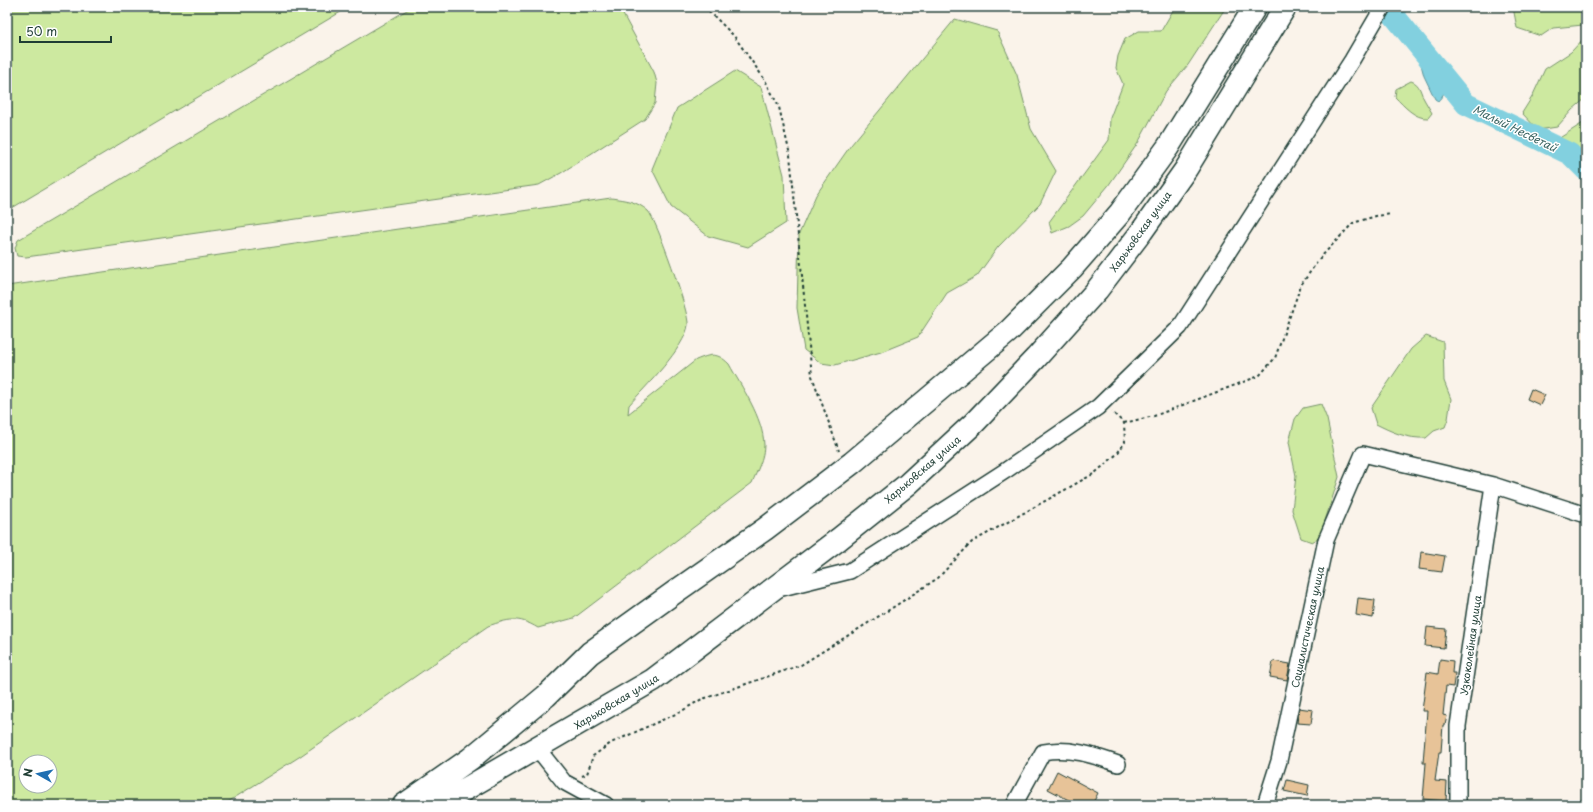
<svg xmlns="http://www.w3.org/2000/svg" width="1593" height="812" font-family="'Playpen Sans',sans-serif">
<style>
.green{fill:#cde9a0;stroke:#76936a;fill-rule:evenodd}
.water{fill:#82d0df;stroke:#5a959b}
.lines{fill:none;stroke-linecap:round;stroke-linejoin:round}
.river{stroke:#82d0df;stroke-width:22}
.building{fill:#e7c398;stroke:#1f3d34}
.minor-casing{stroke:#1f3d34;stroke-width:18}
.highway-casing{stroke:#1f3d34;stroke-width:25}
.path{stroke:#1f3d34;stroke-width:2;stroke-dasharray:3 3;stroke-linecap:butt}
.minor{stroke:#fff;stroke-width:15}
.highway{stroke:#fff;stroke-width:22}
.labels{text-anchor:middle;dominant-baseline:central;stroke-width:3;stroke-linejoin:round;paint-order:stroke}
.street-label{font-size:10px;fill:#1f3d34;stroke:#fff}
.water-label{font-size:11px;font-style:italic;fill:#38625f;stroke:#fff}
</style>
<rect width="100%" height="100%" fill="#faf3ea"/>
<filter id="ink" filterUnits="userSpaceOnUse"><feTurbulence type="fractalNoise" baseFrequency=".025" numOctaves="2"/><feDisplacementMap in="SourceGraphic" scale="8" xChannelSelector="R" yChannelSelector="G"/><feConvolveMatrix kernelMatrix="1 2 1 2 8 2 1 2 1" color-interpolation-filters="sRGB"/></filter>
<g filter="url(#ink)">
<path class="green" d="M7 7H349L7 211Z
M412 7H619L654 72 657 83 655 103 645 119 561 173 539 185 26 257 17 256 15 248 18 240Z
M1175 7H1226L1188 65 1166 91 1138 143 1108 186 1083 216 1069 226 1052 233 1049 222 1109 140 1110 118 1123 84 1116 68 1118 56 1125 39 1139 31H1161Z
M1513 7H1586V20L1583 25 1553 28 1541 36 1517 28Z
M955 19 997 31 1017 75 1031 129 1056 171 1040 204 998 247 977 276 947 293 918 337 881 352 835 365 821 363 804 350 797 308 799 234 816 195 851 145Z
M1586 36V98L1572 110 1557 127 1538 130 1522 113 1532 97 1545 69 1571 52Z
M735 71 761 87 784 175 786 223 748 247 708 236 671 207 652 169 677 108Z
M1411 81C1421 84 1420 93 1425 101 1427 105 1430 109 1432 113L1428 118C1415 119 1404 106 1395 97L1396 89Z
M1586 121V170L1570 154 1558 139Z
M611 198C625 200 637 201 648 211 656 218 690 314 688 325 685 348 645 387 629 405L628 414 696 360C711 354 717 352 729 364 742 388 763 417 764 445 764 458 757 471 752 483L574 618 538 628C518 616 509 619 488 626L299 757 223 805H7V286ZM26 762H50V786H26Z
M1426 336 1443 342 1444 381 1451 399 1448 419 1445 427 1434 431 1426 438C1407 439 1392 432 1376 424L1371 408 1411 349Z
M1321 404 1327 419 1339 477 1322 530 1317 539 1312 542 1301 538 1292 510 1296 476 1289 442 1295 419 1303 408Z"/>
<path class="water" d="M1420 48C1432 50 1450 68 1449 82 1448 88 1442 97 1438 101L1435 99 1424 76 1419 57 1413 51 1415 48Z"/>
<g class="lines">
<path class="river" d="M1387 7 1466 104 1570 154 1586 170"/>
</g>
<path class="building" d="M1531 389 1545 395 1540 405 1527 399Z
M1421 552 1445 556 1442 572 1419 569Z
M1358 598 1375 600 1373 618 1356 615Z
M1427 627 1446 629 1444 648 1425 646Z
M1440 659 1453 661 1452 673H1455L1453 687 1446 686 1443 715 1447 716 1445 725H1443L1441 752H1439L1435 781 1447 782 1446 801 1423 799 1426 763H1423L1427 711H1422L1427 672 1438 674Z
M1273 661 1290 664 1287 680 1270 677Z
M1299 708 1313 710 1311 724 1297 723Z
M1057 771 1098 793 1092 805H1078L1048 789Z
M1287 780 1309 785 1307 796 1284 791Z"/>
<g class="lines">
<defs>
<path id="minor" d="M778 589 850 571 1005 471 1098 407 1180 327 1352 60 1383 7
M537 748 564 782 606 805
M1014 805 1043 752C1069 747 1093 755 1118 764
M1265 805 1279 761 1326 540 1363 454 1493 485 1586 515
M1458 805V726L1493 485"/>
<path id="highway" d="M404 805 470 759 546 696 590 653 675 592 765 529 852 463 1009 331 1072 268 1120 213 1168 147 1255 7
M438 805 653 680 839 539 908 484 974 423 1036 358 1097 290 1142 231 1186 169 1285 7"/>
</defs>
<use href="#minor" class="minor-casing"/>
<use href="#highway" class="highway-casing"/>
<path class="path" d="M705 7 734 36 765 80 779 107 790 155 812 376 839 451
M1124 423 1154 416 1259 376 1275 358 1301 285 1320 258 1353 223 1376 216 1392 214
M582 776 587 774 593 756 611 743 680 712 700 700 801 665 892 608 938 578 972 542 1095 473 1117 454 1125 442 1124 423 1112 412"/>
<use href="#minor" class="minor"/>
<use href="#highway" class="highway"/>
</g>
</g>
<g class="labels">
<g class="street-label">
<text transform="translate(1140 231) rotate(-54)">Харьковская улица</text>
<text transform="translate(922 469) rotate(-41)">Харьковская улица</text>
<text transform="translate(1307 627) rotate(-78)">Социалистическая улица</text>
<text transform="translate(1470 645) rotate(-82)">Узкоколейная улица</text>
<text transform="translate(616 701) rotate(-31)">Харьковская улица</text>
</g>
<g class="water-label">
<text transform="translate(1515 128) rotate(26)">Малый Несветай</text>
</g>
</g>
<rect width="1593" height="812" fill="none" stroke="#fff" stroke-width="24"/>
<rect x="12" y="12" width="1569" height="788" fill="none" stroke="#1f3d34" stroke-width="1.5" filter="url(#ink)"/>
<g transform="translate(38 774) rotate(278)"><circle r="19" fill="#ffffff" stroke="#a5b1ae"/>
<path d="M0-3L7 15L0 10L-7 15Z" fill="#1f6fb2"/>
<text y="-6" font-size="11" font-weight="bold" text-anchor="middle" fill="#1f3d34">N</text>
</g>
<path d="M20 36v6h91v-6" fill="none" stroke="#1f3d34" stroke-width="2"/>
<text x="26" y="36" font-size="12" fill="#1f3d34" stroke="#ffffff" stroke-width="3" paint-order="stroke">50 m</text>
</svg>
